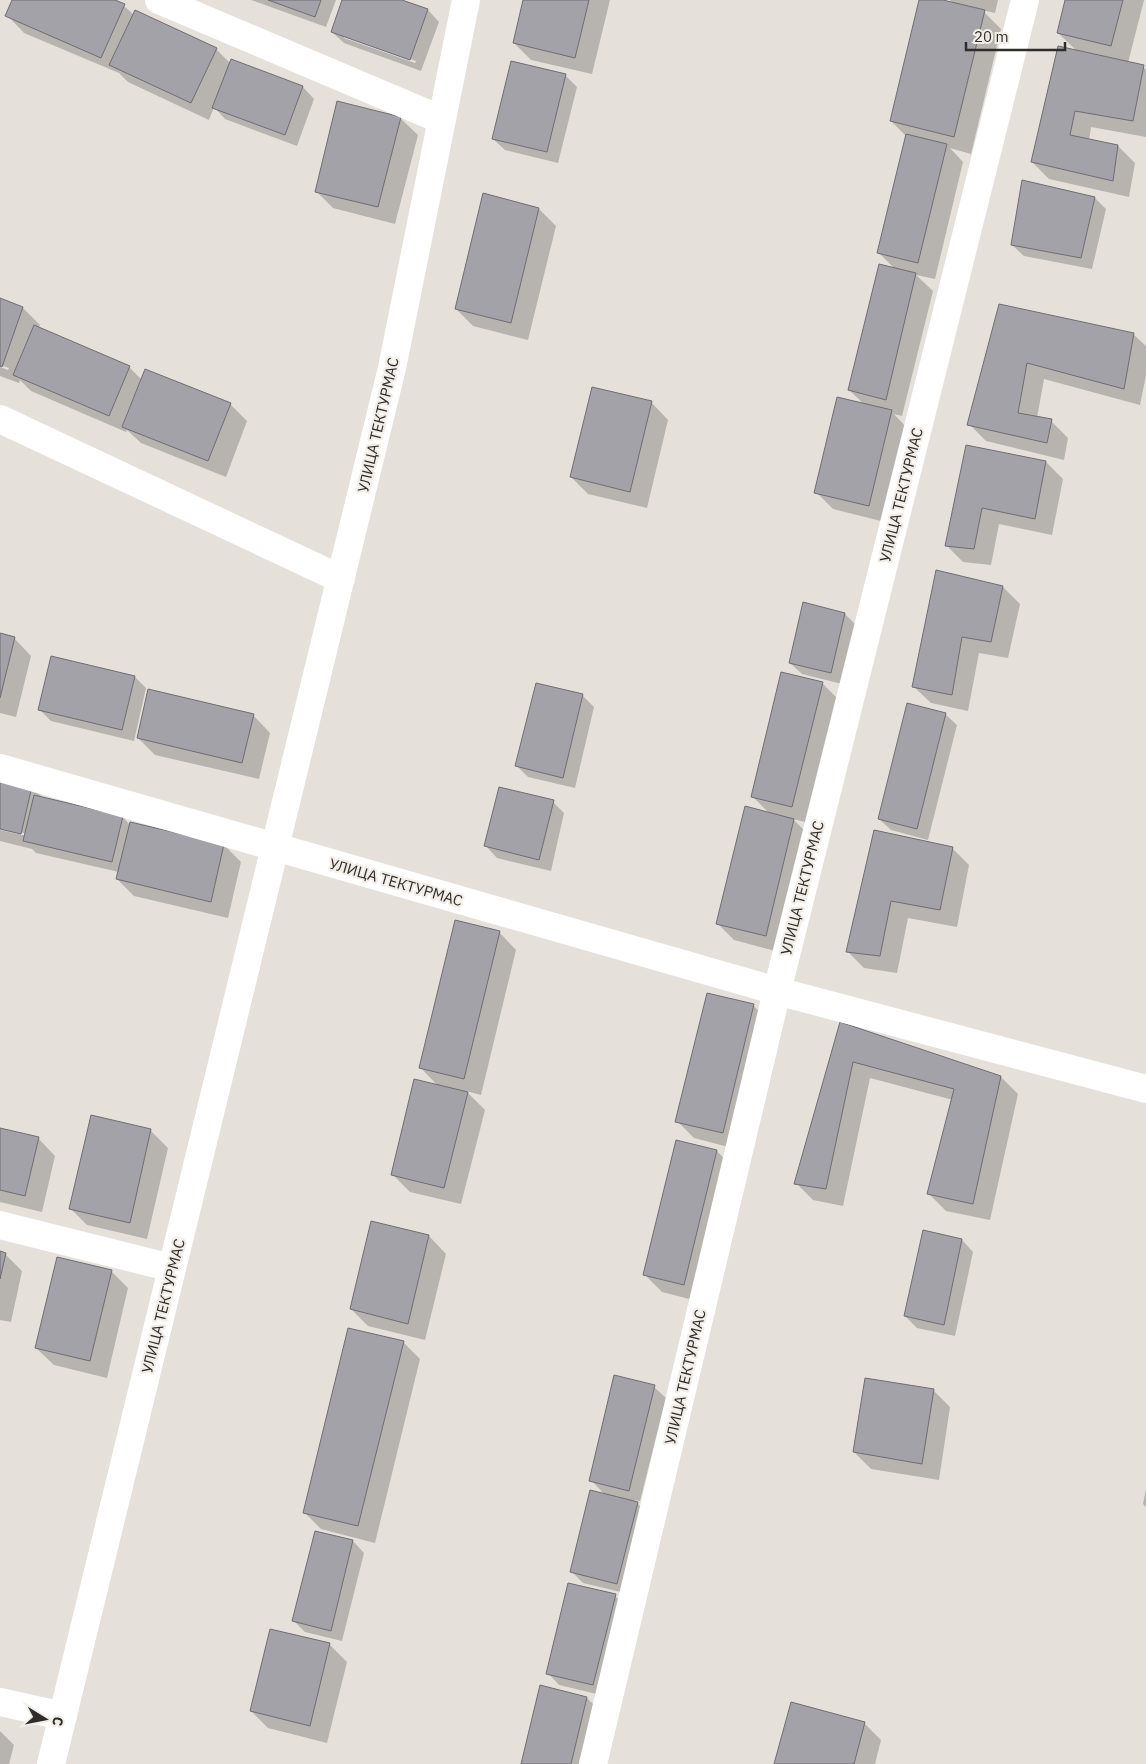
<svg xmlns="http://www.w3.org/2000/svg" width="1146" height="1764" font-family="'IBM Plex Sans',sans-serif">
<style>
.shadow{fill:#0003;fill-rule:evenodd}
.building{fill:#a3a2a8;stroke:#6f6d73}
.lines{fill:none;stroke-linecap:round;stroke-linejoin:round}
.street{stroke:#fff;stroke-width:28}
.labels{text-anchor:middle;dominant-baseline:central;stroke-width:4.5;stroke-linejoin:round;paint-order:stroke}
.street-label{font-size:15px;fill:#2f2d2b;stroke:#f3ede7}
</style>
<rect width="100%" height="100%" fill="#e5e0da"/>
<path class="shadow" d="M14 0H112L124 6 134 15 216 49 230 63 231 60 303 87 314 99 297 146 225 119 214 107 209 120 128 82 119 73 24 33 7 15Z
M251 0H336L326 27Z
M344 0H399L428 10 439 22 421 71 344 43 332 32ZM344 36 416 61 415 63 344 38Z
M524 0H610L592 74 531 60 514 43Z
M921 0H938L954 4 950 0H998L995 13 982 10 1001 29 971 154 950 148 963 162 935 279 916 275 933 291 902 416 894 414 908 429 885 522 833 509 816 492 865 405 849 390 895 269 878 252 906 136 891 121Z
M1066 0H1144L1128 63 1146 69V137L1091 127 1089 141 1118 146 1135 163 1129 197 1049 179 1032 162 1078 52 1058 33Z
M565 75 577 87 558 163 505 150 493 139Z
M400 118 418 135 395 224 333 208 316 191Z
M484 195 539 209 556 226 528 340 473 326 456 309Z
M1095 198 1106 209 1092 269 1024 256 1012 245Z
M0 300 23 308 40 325 39 328 129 367 142 380 230 404 247 421 226 477 141 443 127 430 126 432 31 391 20 380 19 383 0 376V367L8 370 9 368 0 365Z
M999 306 1133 334 1146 346V375L1140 405 1044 379 1037 418 1051 421 1068 438 1064 460 986 441 969 424Z
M651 402 668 420 647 508 588 494 571 477Z
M967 447 1046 462 1063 479 1052 535 999 524 991 565 963 562 946 545Z
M1003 587 1020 604 1008 658 979 653 968 711 931 703 913 686Z
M845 614 856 625 842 684 802 674 790 663Z
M0 635 14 638 31 656 16 717 0 713Z
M135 677 146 688 134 741 51 721 39 709Z
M822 683 839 700 809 823 793 819 811 837 783 953 734 940 717 923 770 814 752 796Z
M537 684 583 696 594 707 575 788 528 777 517 766Z
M945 714 957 725 928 840 891 830 879 819Z
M253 715 270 733 259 779 155 755 138 738Z
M32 787 44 799 123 817 130 825 224 845 241 862 228 918 134 896 117 879 119 872 36 853 32 849 0 841V830L27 836 28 834 0 827Z
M553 802 564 813 551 871 497 858 486 846Z
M875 832 952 848 969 865 957 927 908 918 897 973 864 968 847 951Z
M499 932 516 950 481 1095 466 1091 485 1110 461 1204 410 1192 393 1175 438 1086 420 1067Z
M753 1005 770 1023 740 1150 694 1138 677 1121Z
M841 1024 1001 1077 1018 1094 990 1220 946 1211 929 1194 953 1100 870 1078 843 1206 813 1200 796 1183Z
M92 1117 151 1131 168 1148 147 1239 87 1225 70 1208Z
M0 1129 38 1138 55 1156 42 1212 0 1202Z
M677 1142 717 1151 734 1169 701 1302 662 1292 645 1275Z
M372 1223 429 1236 446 1254 425 1340 368 1326 351 1309Z
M924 1232 962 1240 973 1252 955 1336 917 1328 905 1316Z
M0 1253 5 1254 22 1271 11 1322 0 1320Z
M111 1271 128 1288 107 1378 54 1365 36 1348Z
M403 1342 420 1359 375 1543 321 1529 304 1512Z
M654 1387 666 1398 640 1501 634 1500 648 1514 629 1594 583 1583 571 1571 605 1495 591 1480Z
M933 1390 950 1407 939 1480 871 1469 854 1452Z
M1146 1489V1507L1143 1504Z
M353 1541 364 1553 342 1641 305 1632 294 1621Z
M615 1596 626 1607 605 1696 559 1685 548 1673Z
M271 1630 330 1645 347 1662 327 1743 268 1728 251 1711Z
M587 1698 598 1709 585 1764H522Z
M864 1723 881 1740 875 1764H776Z
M0 1731 14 1745 9 1764H0Z"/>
<path class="building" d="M12 0H115L125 4 101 58 5 16Z
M268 0H321L315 17Z
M342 0H402L428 9 410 60 331 32Z
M523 0H589L575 58 513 43Z
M919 0H943L985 10 954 137 890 121Z
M1065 0H1123L1111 46 1057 33Z
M135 10 217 48 191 103 109 65Z
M1058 46 1144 65 1133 121 1075 111 1070 135 1118 145 1113 181 1031 162Z
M231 59 303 86 285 135 212 108Z
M511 61 566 74 547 152 492 139Z
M337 101 401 117 378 207 315 192Z
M906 134 947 144 918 263 877 253Z
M1022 180 1095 197 1081 258 1011 245Z
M483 193 539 208 511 323 455 309Z
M879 264 916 273 886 400 848 390Z
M0 298 23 307 2 367 0 366Z
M999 304 1134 333 1124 389 1027 363 1018 413 1052 419 1047 443 967 425Z
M34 325 130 366 109 416 13 375Z
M145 369 231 403 208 461 122 427Z
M592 387 652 401 630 492 570 477Z
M837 397 892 410 869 506 814 493Z
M966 445 1046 461 1035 519 982 508 974 549 945 546Z
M936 570 1003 586 991 642 962 637 952 695 912 687Z
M803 602 845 613 831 673 789 663Z
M0 633 15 637 0 698Z
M51 656 135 676 122 730 38 710Z
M781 672 823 682 792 807 751 797Z
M536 683 583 694 563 778 515 766Z
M148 689 254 714 242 763 137 738Z
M907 703 946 713 917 829 878 819Z
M0 778 32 786 21 834 0 829Z
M499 787 554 800 539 860 484 846Z
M34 795 123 816 112 862 23 841Z
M745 806 794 819 766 936 716 924Z
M130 822 224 844 211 902 116 879Z
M874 830 953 847 940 910 891 901 880 956 846 952Z
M455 920 500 931 464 1079 419 1068Z
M707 993 754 1004 723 1133 675 1122Z
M840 1022 1001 1076 973 1204 927 1194 954 1089 853 1062 826 1189 794 1184Z
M414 1079 468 1092 444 1188 391 1175Z
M91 1115 151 1129 130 1223 69 1209Z
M0 1128 39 1137 25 1196 0 1190Z
M676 1140 717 1150 684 1285 643 1275Z
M371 1221 429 1235 408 1324 350 1309Z
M923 1230 962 1239 944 1325 904 1316Z
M0 1251 6 1253 0 1279Z
M57 1257 112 1270 90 1361 35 1348Z
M348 1328 404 1341 358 1526 303 1513Z
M614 1375 655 1385 629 1491 589 1481Z
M865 1378 934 1389 922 1464 853 1452Z
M590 1490 638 1502 617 1584 570 1572Z
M315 1531 353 1540 331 1631 292 1621Z
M568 1583 616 1594 593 1685 546 1674Z
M270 1629 330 1643 310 1726 250 1711Z
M540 1685 587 1697 571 1764H521Z
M791 1702 865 1722 854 1764H774Z"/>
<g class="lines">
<path class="street" d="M159 0 442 120
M0 419 341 579
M0 768 777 991 1146 1089
M0 1225 172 1268
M0 1702 63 1716
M51 1764 392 368 466 0
M593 1764 777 991 1025 0"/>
</g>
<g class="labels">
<g class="street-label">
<text transform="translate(378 425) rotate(-77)">УЛИЦА ТЕКТУРМАС</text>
<text transform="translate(901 495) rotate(-76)">УЛИЦА ТЕКТУРМАС</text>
<text transform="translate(396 882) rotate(16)">УЛИЦА ТЕКТУРМАС</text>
<text transform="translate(802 888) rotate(-76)">УЛИЦА ТЕКТУРМАС</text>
<text transform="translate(163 1306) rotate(-76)">УЛИЦА ТЕКТУРМАС</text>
<text transform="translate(685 1377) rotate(-77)">УЛИЦА ТЕКТУРМАС</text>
</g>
</g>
<g transform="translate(45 1719) rotate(100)" stroke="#f3ede7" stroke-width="4" paint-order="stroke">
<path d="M0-4L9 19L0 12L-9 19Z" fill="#2f2d2b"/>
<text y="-8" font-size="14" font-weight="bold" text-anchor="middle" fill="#2f2d2b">С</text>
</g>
<path d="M966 42v8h99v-8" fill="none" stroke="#2f2d2b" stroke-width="2.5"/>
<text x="974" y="42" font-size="15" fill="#2f2d2b" stroke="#f3ede7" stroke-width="4" paint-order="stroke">20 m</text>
</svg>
